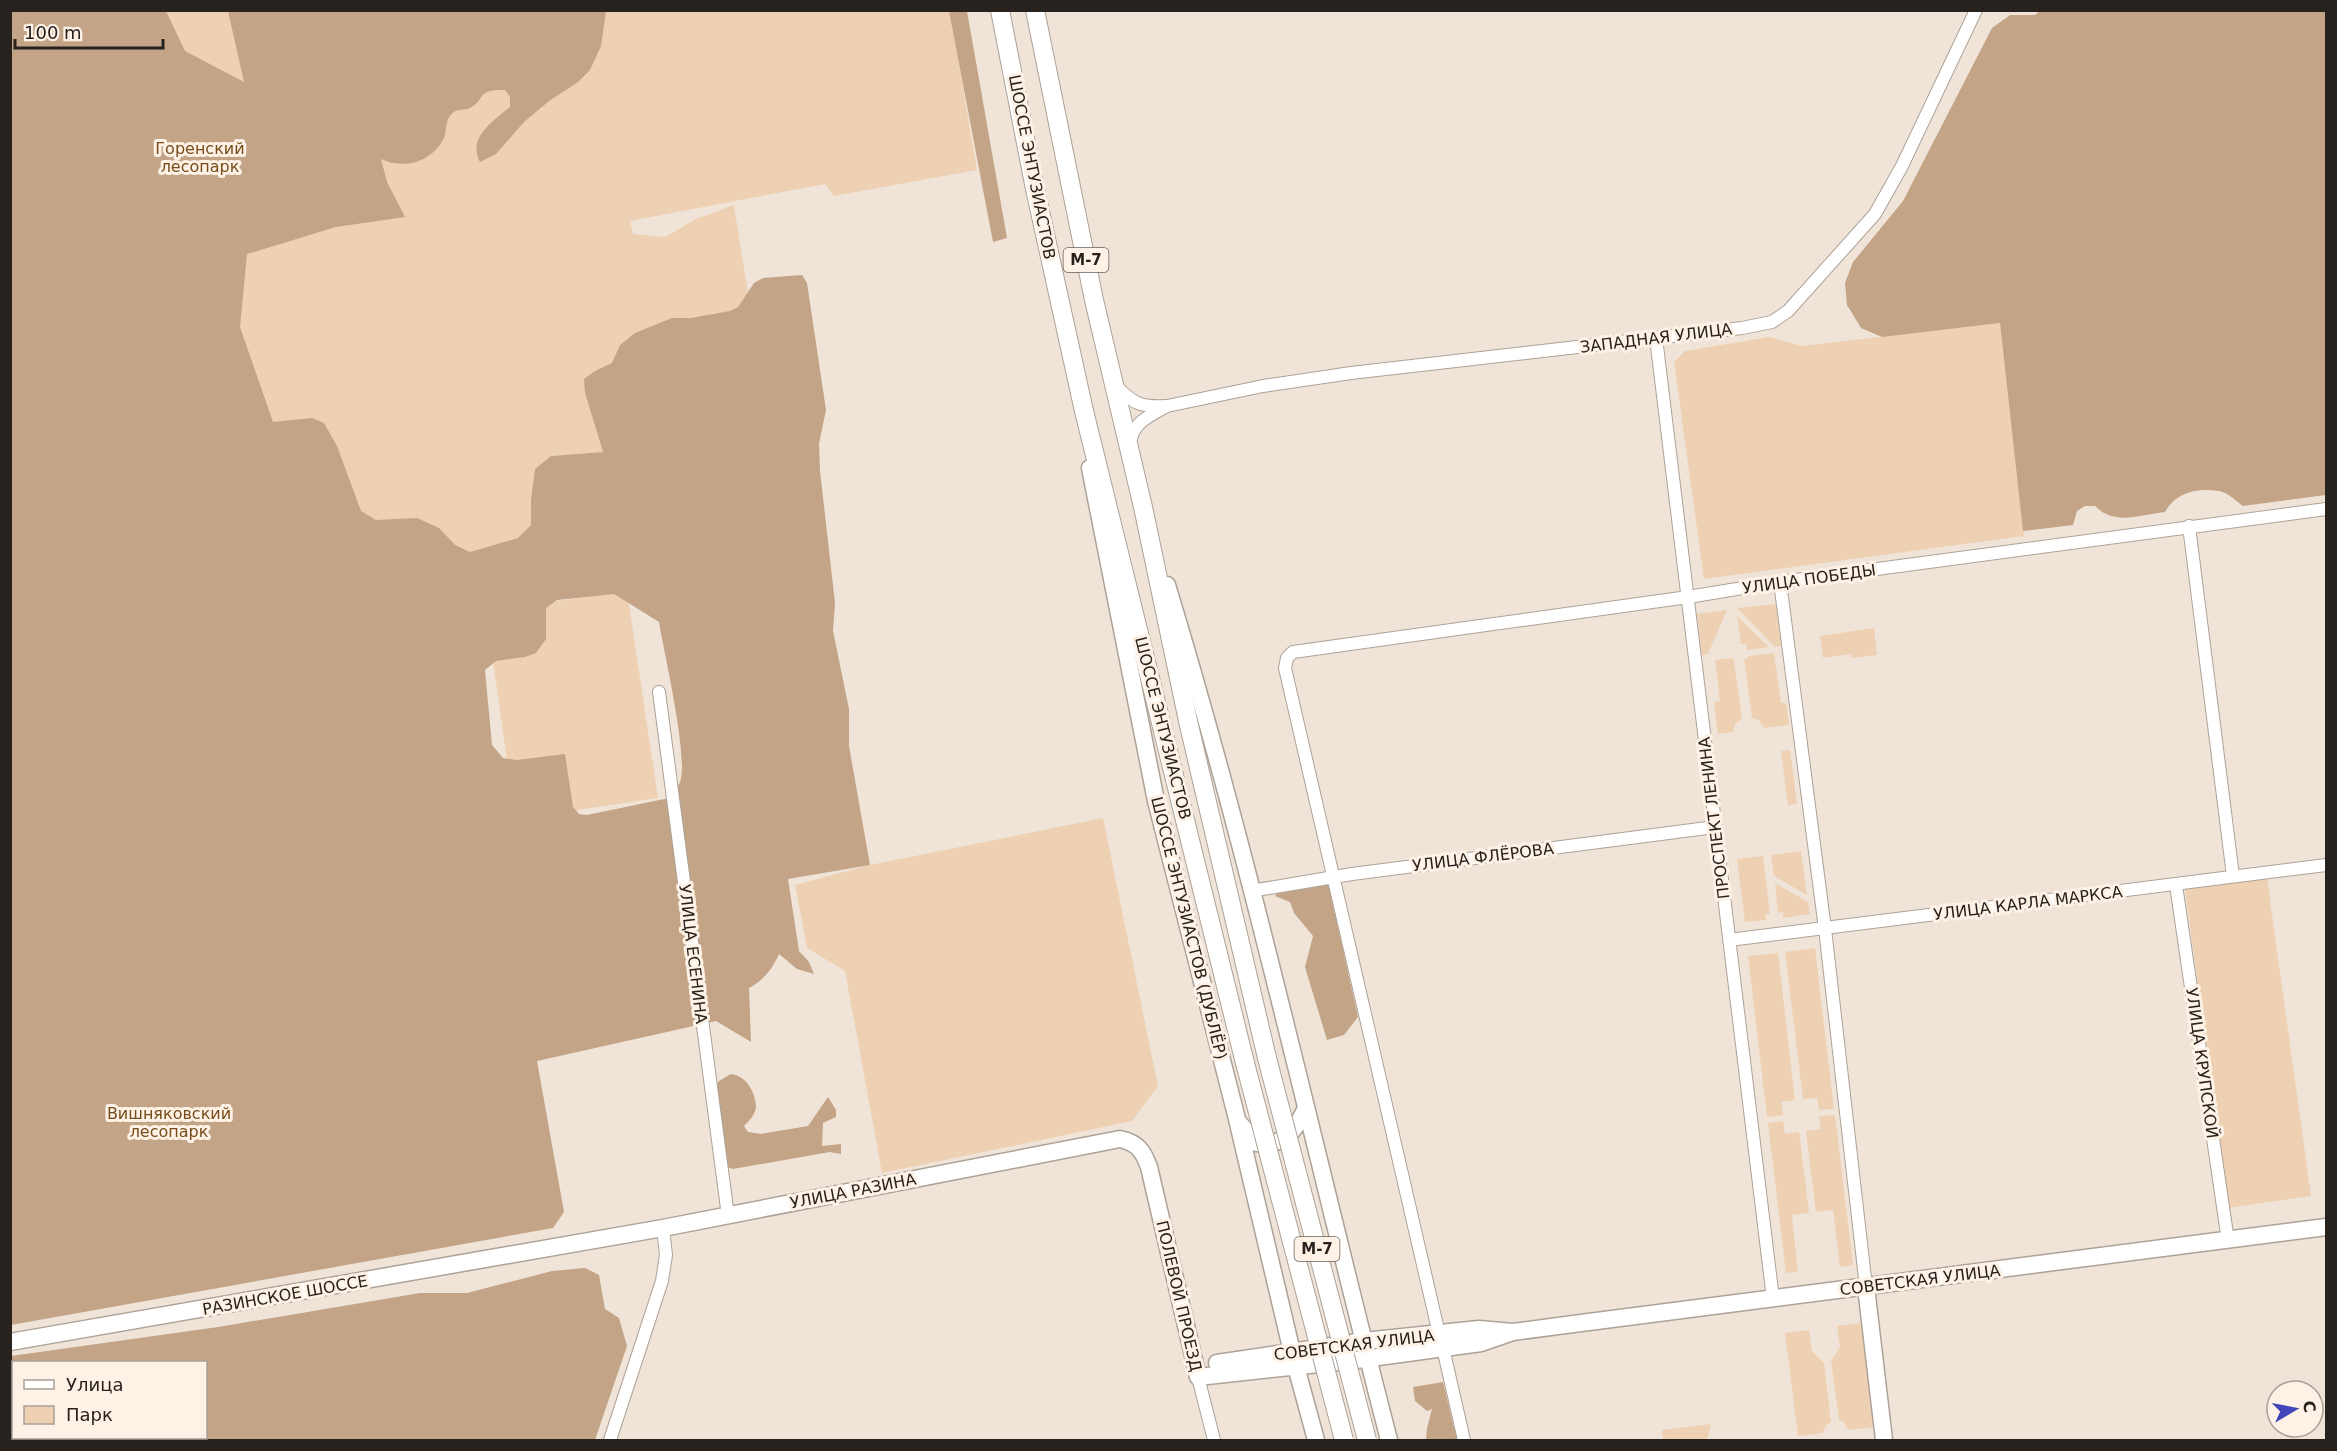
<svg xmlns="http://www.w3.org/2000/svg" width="2337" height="1451" font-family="'DejaVu Sans',sans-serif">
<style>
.green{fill:#eed0b3}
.forest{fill:#c3a486;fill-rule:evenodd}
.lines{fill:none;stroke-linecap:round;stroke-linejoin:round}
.minor-casing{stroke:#ada297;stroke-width:14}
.major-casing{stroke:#ada297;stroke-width:19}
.highway-casing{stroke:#ada297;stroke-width:20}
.minor{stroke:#fff;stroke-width:12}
.major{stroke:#fff;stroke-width:16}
.highway{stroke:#fff;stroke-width:18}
.highway-bridge-casing{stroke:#ada297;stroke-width:20;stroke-linecap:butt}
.highway-bridge{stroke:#fff;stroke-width:18}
.labels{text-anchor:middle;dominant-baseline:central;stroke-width:6;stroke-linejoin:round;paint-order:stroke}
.shield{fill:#fef2e6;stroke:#68605a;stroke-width:1.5}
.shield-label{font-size:15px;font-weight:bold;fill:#27221e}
.park-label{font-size:16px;fill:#774c1b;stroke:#fef2e6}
.street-label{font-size:16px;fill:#27221e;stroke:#fef2e6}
</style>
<rect width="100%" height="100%" fill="#f0e4d9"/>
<path class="green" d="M11 11H950L977 170 834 196 825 184 630 221 633 234 665 237 696 219 734 205 748 293 738 307 585 393 603 452 551 456 533 526 518 538 470 552 464 549 293 623Z
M2000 323 2024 536 1704 579 1674 362 1685 351 1769 337 1802 346Z
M627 591 658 798 564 812 508 767 493 661 517 607Z
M1776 604 1781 646 1775 647 1737 608Z
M1727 610 1708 654 1702 655 1697 614Z
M1737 616 1769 647 1747 650 1746 644H1741Z
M1874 628 1877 655 1852 658 1851 654 1823 658 1820 636Z
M1774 653 1781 703H1786L1789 725 1764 728 1759 720 1752 718 1744 659 1748 658V656Z
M1732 658 1734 660 1742 719 1735 724 1733 732 1718 734 1714 703 1720 701 1715 660Z
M1790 750 1797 804 1788 805 1781 751Z
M1103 818 1158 1086 1132 1121 882 1173 845 971 807 948 795 885 870 865Z
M1801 851 1807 895 1774 876 1771 855Z
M1763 856 1770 914H1765L1766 920 1745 922 1737 859Z
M2267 878 2311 1196 2228 1208 2185 889Z
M1775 883 1808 902 1810 914 1783 918V912L1778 913Z
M1815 948 1834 1109 1819 1110 1817 1098 1803 1099 1785 952Z
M1778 953 1795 1100 1781 1102 1783 1115 1767 1117 1748 956Z
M1835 1115 1853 1265 1840 1267 1833 1210 1816 1212 1806 1131 1821 1129 1819 1116Z
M1783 1121 1785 1134 1799 1132 1809 1213 1792 1215 1798 1272 1786 1273 1768 1123Z
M1862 1323 1875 1427 1849 1430 1844 1423 1839 1420 1831 1361 1840 1347 1837 1326Z
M1809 1330 1812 1351 1824 1363 1831 1422 1826 1425 1823 1433 1798 1436 1785 1333Z
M1711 1424 1707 1440H1663L1662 1430Z"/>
<path class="forest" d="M2041 10 2326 11V495L2243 506C2236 501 2227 492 2219 491 2197 488 2176 492 2165 512 2139 515 2115 526 2095 506H2085L2077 511 2073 525 2023 531 2000 323 1882 337 1861 328 1847 305 1845 283 1853 262 1903 201 1992 28 2010 15H2035Z
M11 11H166L185 51 244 82 228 11H606L601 46 590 70 578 82 549 101 524 122 496 154 480 162C467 138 493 121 510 107V97L505 90C475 89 486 100 470 108 463 111 455 108 450 116 445 122 447 131 444 138 432 162 405 170 381 159L387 182 405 217 336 227 247 254 240 327 273 422 312 418 324 423 337 446 361 511 376 520 417 518 439 528 455 545 470 552 518 538 531 525V500L535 469 551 456 603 452 585 393 584 379 595 371 612 363 620 345 635 333 672 318H691L730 311 738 307 754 283 763 278 802 275 807 283 826 410 819 444 820 471 835 603 833 631 849 709V746L870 865 788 879 799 951 809 962 814 974 797 969 779 954C772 969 764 980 749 988L751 1042 716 1021 537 1061 564 1212 553 1228 11 1325ZM614 594 659 622C664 653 689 758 680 782 678 788 672 793 669 798L587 815 579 814 573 807 565 754 517 760 503 758 492 745 485 670 496 661 525 657 536 653 546 639V608L557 600Z
M949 11H967L1007 238 993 242Z
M1328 883 1358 1017 1344 1035 1327 1040 1305 967 1313 936 1294 913 1290 902 1275 896 1278 892Z
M731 1074C746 1076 755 1091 756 1106 756 1114 749 1121 744 1126L748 1132 761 1134 808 1126 828 1097 836 1110V1117L823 1123 822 1146 841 1144V1154L830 1152 733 1169 727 1167 715 1087 719 1081Z
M585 1268 599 1275 605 1309 619 1318 627 1346 595 1440H11V1356L218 1327 420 1293H467L552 1271ZM14 1362H206V1438H14Z
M1443 1382 1457 1440H1426L1427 1428 1432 1409 1427 1411 1415 1401 1413 1387Z"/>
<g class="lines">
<defs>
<path id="minor" d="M1656 338 1773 1299
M1116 386C1134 405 1142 407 1167 406 1151 415 1132 422 1130 444
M1167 406 1263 386 1351 373 1742 328 1772 322 1788 311 1875 214 1902 166 1976 10
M2189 526 2233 876
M1780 582 1825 929 1866 1287
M659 692 728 1216
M2176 885 2228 1241
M1251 891 1352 874 1715 827
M1729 940 2326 865
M1439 1334 1285 668 1287 658 1293 652 1688 597 1780 582 2326 509
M1443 1348 1464 1440
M1198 1377 1214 1440
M610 1440 662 1281 666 1255 663 1228"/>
<path id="major" d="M1090 468 1156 801 1236 1115 1292 1352 1316 1440
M1167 585C1253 867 1315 1155 1389 1440
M1240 1124 1256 1143C1283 1148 1296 1130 1306 1108
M1866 1287 1884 1440
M10 1342 663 1228 1120 1139C1138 1143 1143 1151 1149 1167L1198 1377 1356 1360 1481 1343 1513 1332
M1217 1363 1364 1341 1479 1329 1513 1332 1581 1323 2326 1227"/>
<path id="highway" d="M1000 10 1035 189 1084 411 1245 1063
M1035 10 1094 300 1143 507 1188 721 1267 1058"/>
</defs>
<use href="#minor" class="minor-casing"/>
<use href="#major" class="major-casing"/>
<use href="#highway" class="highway-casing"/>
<use href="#minor" class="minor"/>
<use href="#major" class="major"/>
<use href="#highway" class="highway"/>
<defs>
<path id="highway-bridge" d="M1267 1058 1367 1440
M1245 1063 1344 1440"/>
</defs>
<use href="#highway-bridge" class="highway-bridge-casing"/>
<use href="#highway-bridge" class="highway-bridge"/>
</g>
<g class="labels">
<g class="shield">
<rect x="1063.5" y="248" width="45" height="24" rx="4.5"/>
<rect x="1294.5" y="1237" width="45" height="24" rx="4.5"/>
</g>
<g class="shield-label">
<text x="1086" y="260">М-7</text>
<text x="1317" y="1249">М-7</text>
</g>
<g class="park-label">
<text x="200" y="148">Горенский<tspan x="200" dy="18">лесопарк</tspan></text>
<text x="169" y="1113">Вишняковский<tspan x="169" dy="18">лесопарк</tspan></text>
</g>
<g class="street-label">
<text transform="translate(1032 167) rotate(79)">ШОССЕ ЭНТУЗИАСТОВ</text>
<text transform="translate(1656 338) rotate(-7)">ЗАПАДНАЯ УЛИЦА</text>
<text transform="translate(1809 579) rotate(-8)">УЛИЦА ПОБЕДЫ</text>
<text transform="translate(1163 728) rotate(76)">ШОССЕ ЭНТУЗИАСТОВ</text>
<text transform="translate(1714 818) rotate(-97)">ПРОСПЕКТ ЛЕНИНА</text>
<text transform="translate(1483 857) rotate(-7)">УЛИЦА ФЛЁРОВА</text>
<text transform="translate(2028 903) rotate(-7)">УЛИЦА КАРЛА МАРКСА</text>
<text transform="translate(1189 928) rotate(76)">ШОССЕ ЭНТУЗИАСТОВ (ДУБЛЁР)</text>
<text transform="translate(693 954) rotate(83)">УЛИЦА ЕСЕНИНА</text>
<text transform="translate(2202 1063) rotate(82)">УЛИЦА КРУПСКОЙ</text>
<text transform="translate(853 1191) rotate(-11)">УЛИЦА РАЗИНА</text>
<text transform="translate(1920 1280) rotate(-7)">СОВЕТСКАЯ УЛИЦА</text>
<text transform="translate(285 1295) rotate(-10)">РАЗИНСКОЕ ШОССЕ</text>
<text transform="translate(1179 1296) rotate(77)">ПОЛЕВОЙ ПРОЕЗД</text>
<text transform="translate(1354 1345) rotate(-7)">СОВЕТСКАЯ УЛИЦА</text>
</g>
</g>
<rect width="2337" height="1451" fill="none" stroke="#27221e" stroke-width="24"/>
<rect x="12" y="1361" width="195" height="78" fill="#fef2e6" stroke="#a89f96" stroke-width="1.5"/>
<rect x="24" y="1380" width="30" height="9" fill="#ffffff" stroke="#a89f96" stroke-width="1.5"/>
<text x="66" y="1391" font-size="18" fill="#27221e">Улица</text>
<rect x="24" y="1406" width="30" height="18" fill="#eed0b3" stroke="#a89f96" stroke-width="1.5"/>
<text x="66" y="1421" font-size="18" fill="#27221e">Парк</text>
<g transform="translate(2295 1409) rotate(80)"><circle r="28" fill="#fef2e6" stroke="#a89f96" stroke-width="1.5"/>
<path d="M0-4.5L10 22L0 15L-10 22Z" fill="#4145ba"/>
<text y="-9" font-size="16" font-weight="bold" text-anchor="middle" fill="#27221e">С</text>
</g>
<path d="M15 39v9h148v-9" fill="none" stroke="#27221e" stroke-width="3"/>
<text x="24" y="39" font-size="18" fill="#27221e" stroke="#fef2e6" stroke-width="4.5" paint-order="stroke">100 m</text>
</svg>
